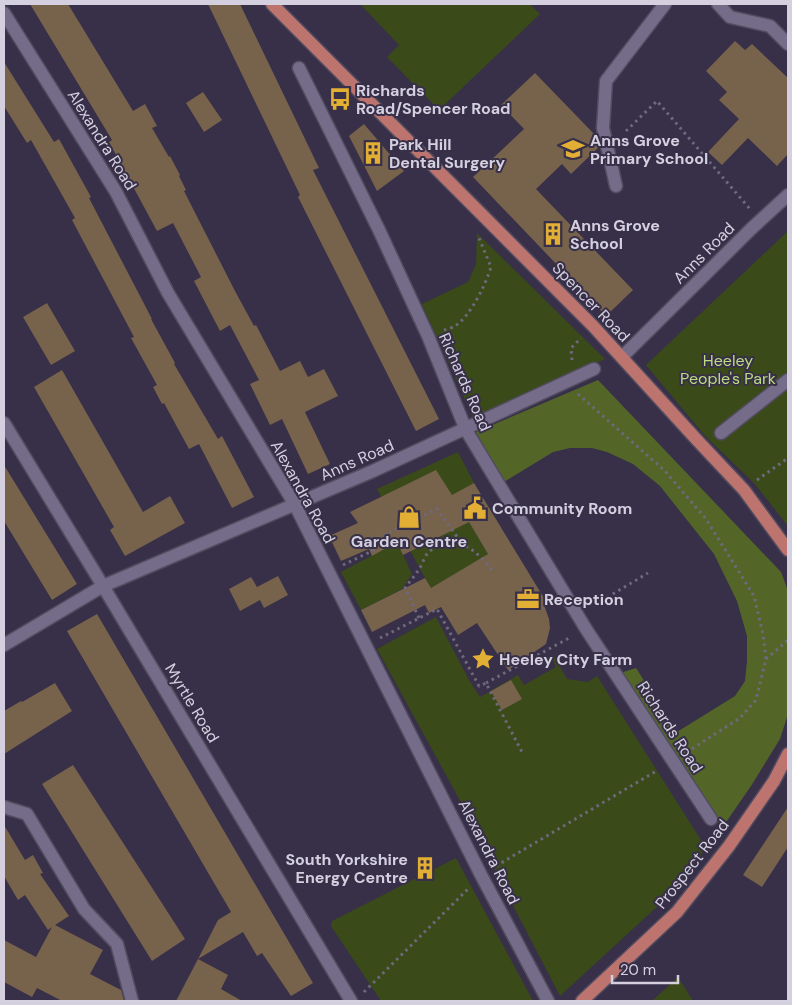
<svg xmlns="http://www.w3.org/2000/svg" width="792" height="1005" font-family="'DM Sans',sans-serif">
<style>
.green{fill:#3b4a19}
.forest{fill:#536628}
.building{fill:#77624b}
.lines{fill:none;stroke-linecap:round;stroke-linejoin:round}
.minor-casing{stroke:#524c60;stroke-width:15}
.major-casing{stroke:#524c60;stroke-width:15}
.path{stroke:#6f697e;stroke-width:3;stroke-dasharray:2.5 4;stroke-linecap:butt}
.minor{stroke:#746c88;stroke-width:12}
.major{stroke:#bd746e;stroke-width:12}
.labels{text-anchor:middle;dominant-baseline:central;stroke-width:4;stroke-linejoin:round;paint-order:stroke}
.poi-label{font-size:16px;font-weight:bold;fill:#d4d0e0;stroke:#373048;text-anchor:start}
.street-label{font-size:16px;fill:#d4d0e0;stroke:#373048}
.park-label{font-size:16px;fill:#bddc81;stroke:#373048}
</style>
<rect width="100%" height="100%" fill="#373048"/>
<path class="green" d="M360 4H530L540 14 439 110 387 57 399 45Z
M788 231V526L754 483 706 437 646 365Z
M477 233 605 359 474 420 422 304 468 282 476 264Z
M458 452 474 483 453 495 496 567 438 602 377 489Z
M397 542 412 574 402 589 361 610 341 572Z
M436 617 469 680 480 697 518 675 524 685 556 667 551 657 553 655 567 679 588 682 597 676 706 848 673 892 560 996 490 861 492 859 377 649Z
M456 858 533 1001H381L331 926 332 921Z
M678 977 693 1001H652Z"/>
<path class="forest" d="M598 380 781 572 788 591V714L780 739 751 786 722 828 620 673 636 668 677 732 735 696 745 681 747 661V636L737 601 714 554 660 486 633 464 607 452 592 448H570L553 452 504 482 476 432Z"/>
<path class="building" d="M30 4H68L133 111 145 104 157 126 152 128 169 157 170 156 180 175 179 176 186 190 184 191 235 291 254 326 256 325 280 371 300 361 308 377 324 369 338 396 305 412 330 464 308 474 282 419 270 425 250 384 259 380 230 325 220 331 194 281 201 277 173 223 157 231 109 142 112 140Z
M208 4H240L319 168 313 170 439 419 416 431 298 197 300 195Z
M735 41 745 50 752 44 788 78V154L777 166 748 138 722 165 708 152 739 119 719 100 727 92 706 71Z
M4 62 54 142 59 139 91 197 89 198 152 319H151L175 363 174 364 218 439 222 436 254 497 232 508 199 444 189 449 164 403 162 404 153 387 157 385 131 338 134 337 72 220 75 218 31 140 27 143 4 106Z
M535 73 597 137 599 147 571 174 562 164 536 189 633 290 606 316 473 177 524 129 501 105Z
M203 92 222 120 204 132 186 103Z
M364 124 404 171 377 191 349 136Z
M47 303 75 351 51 365 23 317Z
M62 370 143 512 170 496 185 523 125 556 110 530 114 527 34 387Z
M4 465 77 584 52 600 4 521Z
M436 470 452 495 474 483 547 603 544 605 549 619 550 628 546 644 508 670 477 623 458 635 441 607 429 613 425 605 372 632 361 610 425 578 431 588 488 554 469 522 403 555 397 542 372 556 369 549 341 561 329 536 358 523 350 512Z
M278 576 288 595 264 608 260 600 240 611 229 589 251 577 257 587Z
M97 614 313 983 291 996 262 953 257 956 243 932 198 959 218 920 231 912 67 631Z
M511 680 522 699 502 710 491 691Z
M55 683 72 711 4 754V711L21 701 22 702Z
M73 765 185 939 152 961 42 784Z
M788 807V847L762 887 743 875Z
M4 825 25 860 33 855 43 873 40 874 69 916 55 925 103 950 90 974 121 990 124 1001H62L37 988 32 997 4 982V940L36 957 52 927 48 930 25 895 18 900 4 876Z
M198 959 228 975 221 989 242 1001H176Z"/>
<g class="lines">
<defs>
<path id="minor" d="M718 4 730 17 770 26 788 44
M4 13 116 192 168 293 295 505 481 875 548 1001
M299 68 379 230 428 336 466 430 586 629 711 819
M616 186 603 128 606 81 665 4
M622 357 751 229 788 195
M4 423 103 586 351 1001
M721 433 788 380
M4 645 103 586 373 471 594 369
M4 807 27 814 84 909 117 944 132 1001"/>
<path id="major" d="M272 4 593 326 697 440 744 490 788 550
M582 1001 677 912 729 846 774 781 788 754"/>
</defs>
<use href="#minor" class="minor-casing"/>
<use href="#major" class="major-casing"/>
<path class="path" d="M626 131 657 101 750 209
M444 330C447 329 452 328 455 326 470 317 486 284 491 267L479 238
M572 360 571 348 581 338
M578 394 665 471 706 519 754 596 763 634 766 659 756 700 740 718 687 752
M757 480 788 458
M343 565 374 550 370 542 437 509 463 545
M596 604 648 573
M419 618 405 588C409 582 415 576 419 569 423 564 424 556 429 552 453 529 476 550 492 570
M380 638 437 609 479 686 486 683 523 754
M766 659 788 640
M486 683 571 637
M496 866 658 770
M364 992 470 887"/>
<use href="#minor" class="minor"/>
<use href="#major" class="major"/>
</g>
<defs>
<symbol id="bus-bare" viewBox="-9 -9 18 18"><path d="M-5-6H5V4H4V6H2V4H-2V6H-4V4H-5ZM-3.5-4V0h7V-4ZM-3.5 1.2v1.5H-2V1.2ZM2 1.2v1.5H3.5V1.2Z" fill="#e2ae34" stroke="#373048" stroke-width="2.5" paint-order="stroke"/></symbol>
<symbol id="school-bare" viewBox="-9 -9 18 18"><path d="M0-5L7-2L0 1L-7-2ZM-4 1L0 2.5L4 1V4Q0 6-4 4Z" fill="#e2ae34" stroke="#373048" stroke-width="2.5" paint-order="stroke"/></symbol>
<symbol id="building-bare" viewBox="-9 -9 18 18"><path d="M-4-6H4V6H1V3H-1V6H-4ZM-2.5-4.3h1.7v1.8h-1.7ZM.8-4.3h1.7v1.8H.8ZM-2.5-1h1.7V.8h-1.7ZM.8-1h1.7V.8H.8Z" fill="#e2ae34" stroke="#373048" stroke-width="2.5" paint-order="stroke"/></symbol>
<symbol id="civic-bare" viewBox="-9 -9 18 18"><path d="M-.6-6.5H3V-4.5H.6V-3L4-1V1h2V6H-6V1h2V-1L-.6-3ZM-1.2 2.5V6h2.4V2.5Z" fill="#e2ae34" stroke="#373048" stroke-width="2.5" paint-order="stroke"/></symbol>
<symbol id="shop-bare" viewBox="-9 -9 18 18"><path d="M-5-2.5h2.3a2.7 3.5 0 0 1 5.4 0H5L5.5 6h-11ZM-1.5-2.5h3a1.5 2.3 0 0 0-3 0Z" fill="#e2ae34" stroke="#373048" stroke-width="2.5" paint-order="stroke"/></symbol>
<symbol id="office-bare" viewBox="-9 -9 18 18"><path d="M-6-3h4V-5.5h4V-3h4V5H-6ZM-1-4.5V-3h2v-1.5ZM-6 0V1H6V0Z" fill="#e2ae34" stroke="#373048" stroke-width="2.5" paint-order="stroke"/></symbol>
<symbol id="sight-bare" viewBox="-9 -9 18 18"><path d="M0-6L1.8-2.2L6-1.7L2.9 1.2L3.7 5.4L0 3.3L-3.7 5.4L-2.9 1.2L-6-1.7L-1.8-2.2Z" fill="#e2ae34" stroke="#373048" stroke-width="2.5" paint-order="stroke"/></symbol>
</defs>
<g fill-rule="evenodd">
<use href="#bus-bare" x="324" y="83" width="32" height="32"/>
<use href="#school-bare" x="557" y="133" width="32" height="32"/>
<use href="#building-bare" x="357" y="137" width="32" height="32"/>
<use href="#building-bare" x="537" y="218" width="32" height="32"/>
<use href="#civic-bare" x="459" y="492" width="32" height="32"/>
<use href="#shop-bare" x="393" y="501" width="32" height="32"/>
<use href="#office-bare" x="512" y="583" width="32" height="32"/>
<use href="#sight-bare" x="467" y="643" width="32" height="32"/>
<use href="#building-bare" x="409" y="852" width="32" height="32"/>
</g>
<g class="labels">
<g class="poi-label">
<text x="356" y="90">Richards<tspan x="356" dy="18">Road/Spencer Road</tspan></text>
<text x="590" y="140">Anns Grove<tspan x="590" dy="18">Primary School</tspan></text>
<text x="389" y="144">Park Hill<tspan x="389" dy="18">Dental Surgery</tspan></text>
<text x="570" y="225">Anns Grove<tspan x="570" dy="18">School</tspan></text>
<text x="492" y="508">Community Room</text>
<text x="409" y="541" text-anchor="middle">Garden Centre</text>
<text x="544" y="599">Reception</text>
<text x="499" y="659">Heeley City Farm</text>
<text x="408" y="859" text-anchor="end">South Yorkshire<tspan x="408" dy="18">Energy Centre</tspan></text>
</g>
<g class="street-label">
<text transform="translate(102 140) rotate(58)">Alexandra Road</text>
<text transform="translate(704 253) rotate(-45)">Anns Road</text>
<text transform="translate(591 302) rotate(46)">Spencer Road</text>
<text transform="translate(465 382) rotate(66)">Richards Road</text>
<text transform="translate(357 460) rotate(-24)">Anns Road</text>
<text transform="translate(303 492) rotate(61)">Alexandra Road</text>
<text transform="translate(192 703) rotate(59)">Myrtle Road</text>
<text transform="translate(670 727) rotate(57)">Richards Road</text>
<text transform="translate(489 852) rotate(63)">Alexandra Road</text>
<text transform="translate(692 864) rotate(-52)">Prospect Road</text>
</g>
<g class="park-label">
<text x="728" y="360">Heeley<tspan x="728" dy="18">People's Park</tspan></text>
</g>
</g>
<rect width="792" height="1005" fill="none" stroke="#d4d0e0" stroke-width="10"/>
<path d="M612 975v8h66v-8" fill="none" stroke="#d4d0e0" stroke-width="2.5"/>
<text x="620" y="975" font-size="15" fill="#d4d0e0" stroke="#373048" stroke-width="4" paint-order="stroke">20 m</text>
</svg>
